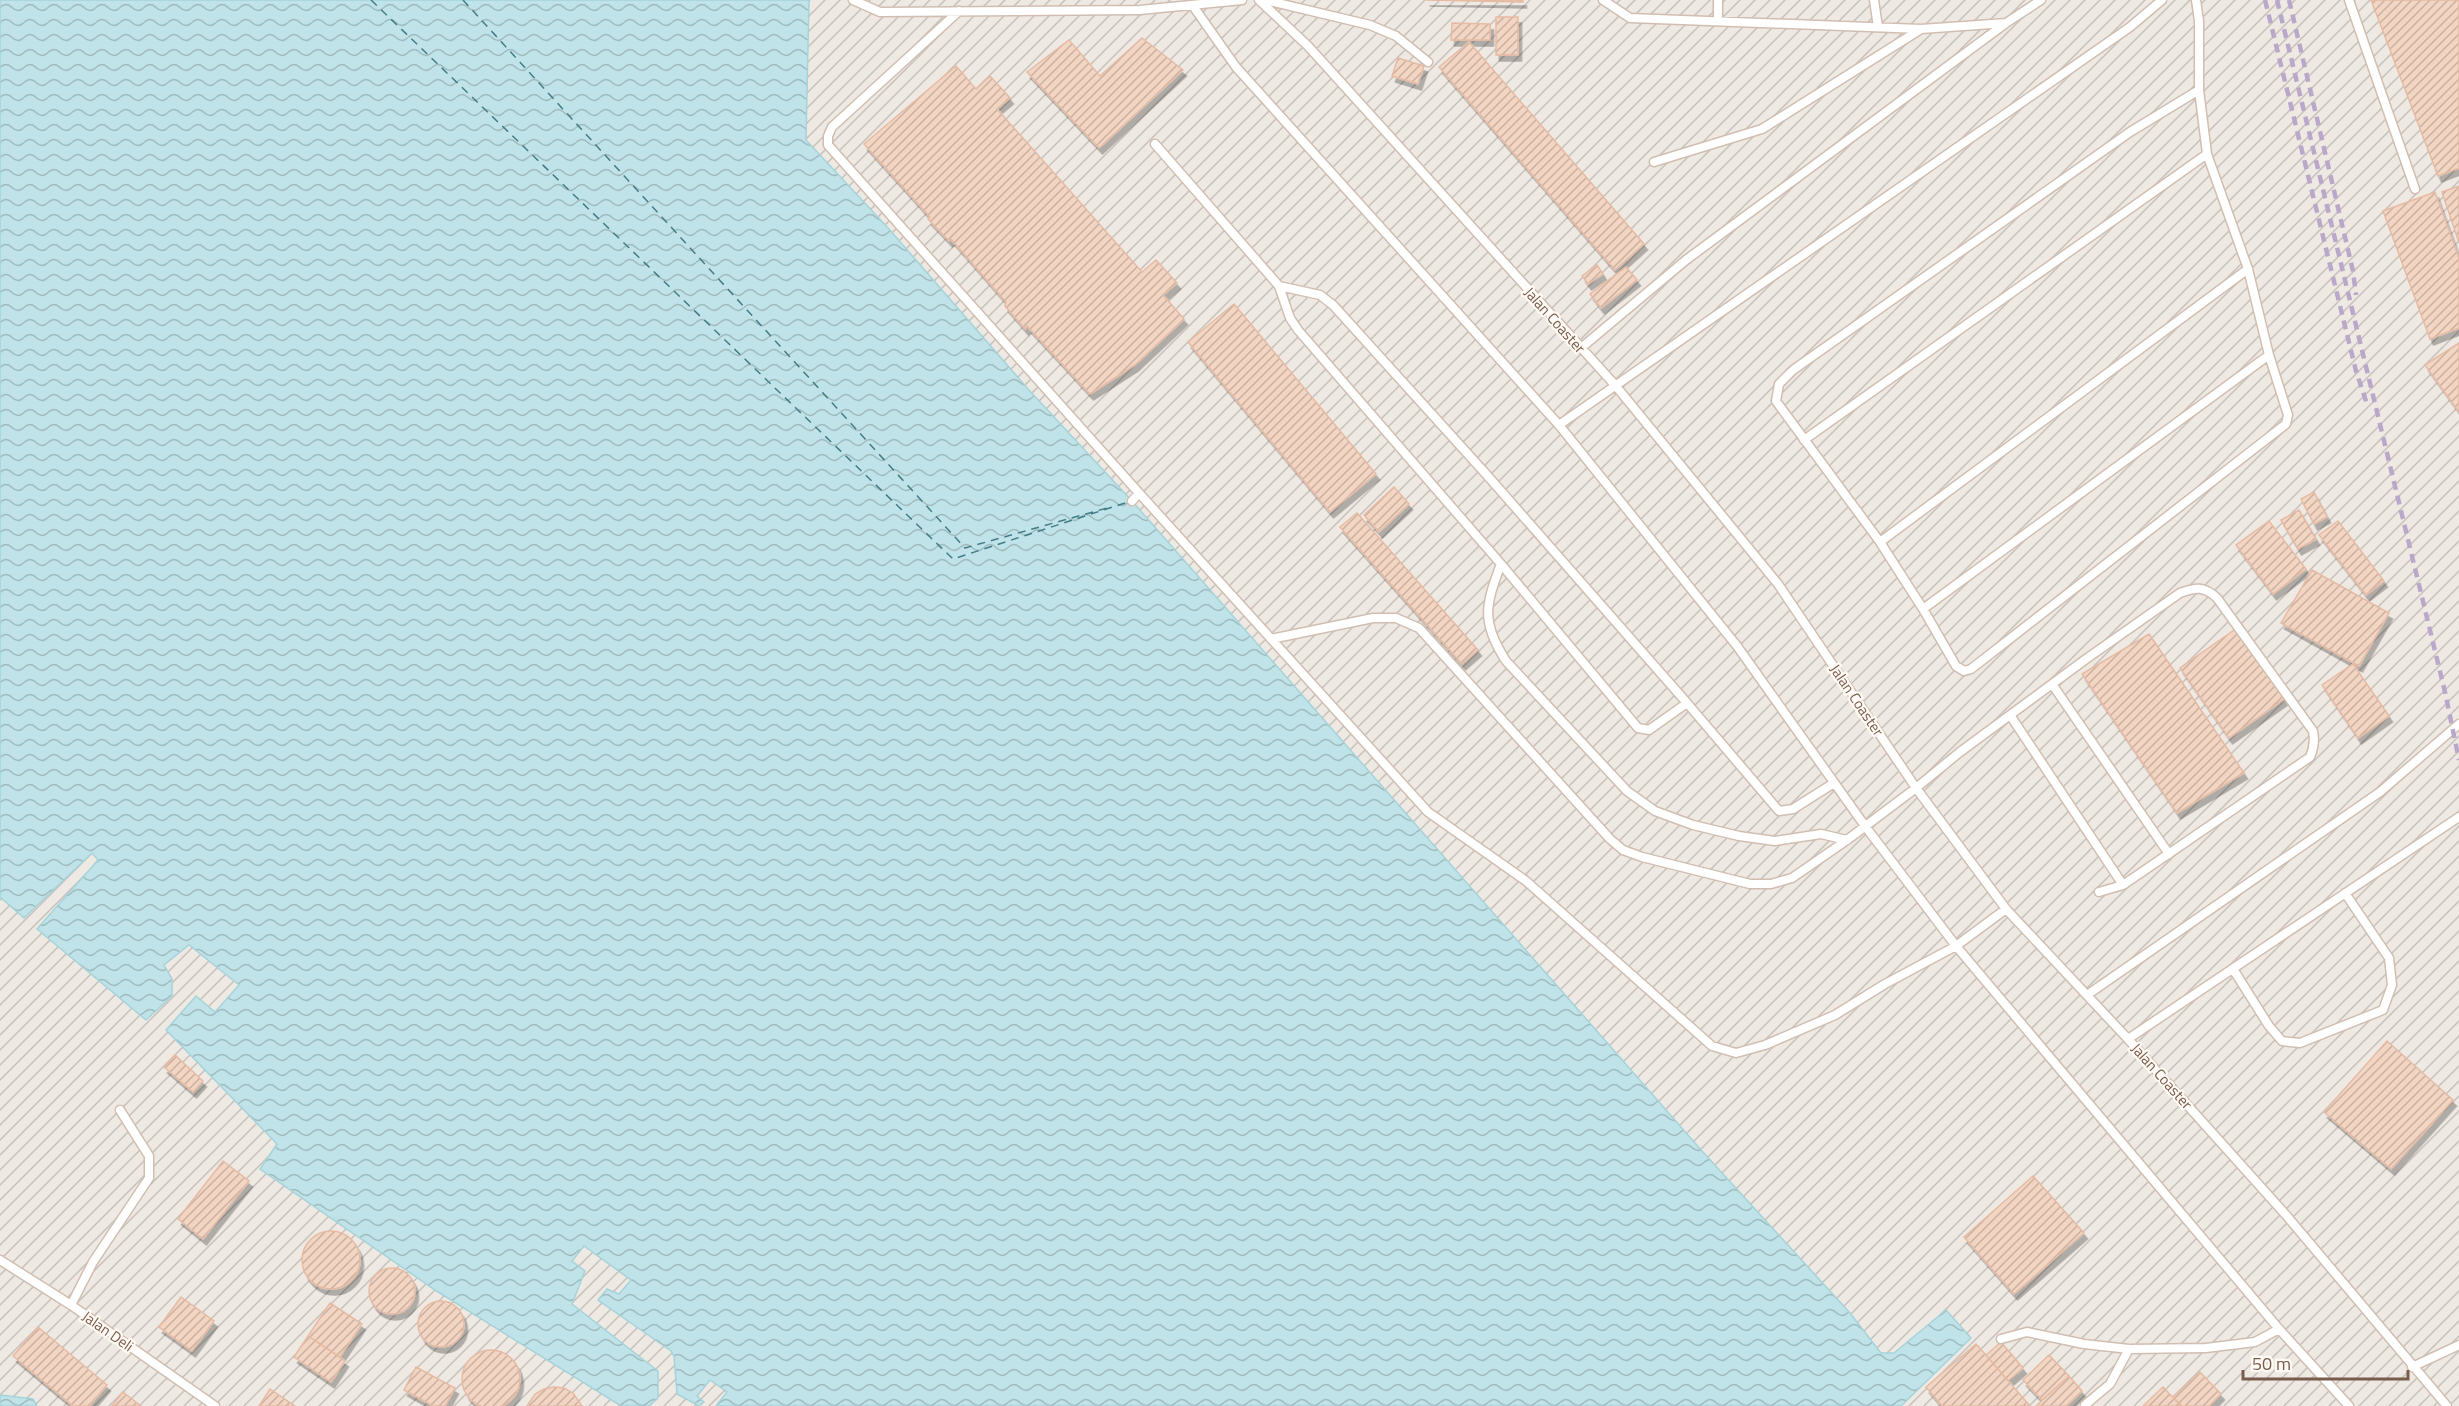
<svg xmlns="http://www.w3.org/2000/svg" width="2459" height="1406" font-family="'Titillium Web',sans-serif">
<style>
.industrial{fill:url(#industrial-furrows)}
.water{fill:url(#water-waves);stroke:#a5d3da;stroke-width:1.5}
.lines{fill:none;stroke-linecap:round;stroke-linejoin:round}
.ferry{stroke:#437c86;stroke-width:1.5;stroke-dasharray:8 6;stroke-linecap:butt}
.building{fill:url(#building-hatch);stroke:#e6bba3;stroke-width:1.5;filter:url(#shadow)}
.service-casing{stroke:#d1beb0;stroke-width:11}
.service{stroke:#fff;stroke-width:8}
.rail{stroke:#b9a8c9;stroke-width:4.5;stroke-dasharray:9 6;stroke-linecap:butt}
.labels{text-anchor:middle;dominant-baseline:central;stroke-width:4.5;stroke-linejoin:round;paint-order:stroke}
.street-label{font-size:15px;fill:#7a5c4d;stroke:#fffaf3}
</style>
<defs>
<pattern id="industrial-furrows" width="10" height="10" patternUnits="userSpaceOnUse" patternTransform="scale(1.5)"><rect width="10" height="10" fill="#efe9e4"/><path d="M-1 1l2-2M0 10L10 0M9 11l2-2" fill="none" stroke="#c7c0bb"/></pattern>
<pattern id="water-waves" width="16" height="10" patternUnits="userSpaceOnUse" patternTransform="scale(1.5)"><rect width="16" height="10" fill="#bfe3e8"/><path d="M0 5q4-4 8 0t8 0" fill="none" stroke="#a0bbbe"/></pattern>
<pattern id="building-hatch" width="6" height="6" patternUnits="userSpaceOnUse" patternTransform="scale(1.5)"><rect width="6" height="6" fill="#f3d5c3"/><path d="M-1 1l2-2M0 6l6-6M5 7l2-2" fill="none" stroke="#cab0a1"/></pattern>
<filter id="shadow"><feDropShadow dx="3.5" dy="6" stdDeviation="0" flood-color="#0004"/></filter>
</defs>
<rect width="100%" height="100%" fill="#fdf6ec"/>
<path class="industrial" d="M809 0H2459V1406H1901L1971 1338 1946 1310 1893 1353H1881L1850 1313 1702 1151 1132 501 1028 389 889 229 806 140Z
M92 852 99 859 172 979 164 965 190 945 240 986 215 1012 166 1030 277 1144 260 1168 435 1290 621 1406H37L33 1399 0 1395V897L24 917Z
M584 1246 631 1280 619 1294 607 1289 598 1300 671 1351 674 1356 677 1394 699 1406H649L658 1398 572 1304 585 1271 572 1261Z
M710 1380 727 1392 716 1406H700L704 1401 697 1396Z"/>
<path class="water" d="M0 0H809L806 140 889 229 1028 389 1132 501 1702 1151 1850 1313 1881 1353H1894L1946 1310 1971 1338 1901 1406H716L727 1392 710 1380 697 1396 704 1402 699 1406 677 1394 674 1356 671 1351 598 1300 607 1289 619 1294 631 1280 584 1246 572 1261 585 1271 572 1304 658 1371V1398L649 1406H621L435 1290 260 1169 277 1144 166 1030 196 996 215 1012 239 985 189 945 164 965 172 979V996L146 1020 37 929 98 860 92 853 24 918 0 897Z
M0 1395 33 1399 37 1406H0Z"/>
<g class="lines">
<path class="ferry" d="M371 0 953 559 1128 502
M463 0 965 548 1107 508"/>
</g>
<path class="building" d="M1426 0H1523V2Z
M2371 0H2459V168L2438 176Z
M1496 17H1518V55H1496Z
M1452 23 1490 24V40H1451Z
M1142 38 1183 70 1099 148 1027 72 1069 40 1100 76Z
M1469 42 1644 244 1615 270 1439 67Z
M1398 58 1424 66 1418 84 1392 76Z
M956 66 976 89 990 76 1010 98 997 109 1142 272 1156 260 1177 283 1163 295 1184 319 1135 365 1090 394 1027 326 1025 329 1005 306 1006 302 951 239 949 241 928 219 930 217 864 144Z
M2459 186V243L2442 192Z
M2435 192 2459 258V328L2430 339 2383 211Z
M1597 265 1603 274 1588 284 1582 276Z
M1626 267 1637 280 1601 308 1590 294Z
M1234 304 1376 474 1330 512 1188 342Z
M2459 343V412L2425 365Z
M1394 487 1409 504 1379 532 1364 515Z
M2314 492 2327 517 2314 524 2301 499Z
M2299 510 2316 539 2298 549 2281 520Z
M1357 513 1478 650 1462 664 1340 527Z
M2269 521 2306 569 2273 594 2236 545Z
M2338 521 2384 581 2366 595 2319 535Z
M2312 570 2389 613 2359 666 2281 623Z
M2237 628 2287 697 2229 738 2180 668Z
M2149 634 2244 773 2177 813 2082 674Z
M2353 664 2389 716 2358 738 2322 685Z
M2387 1041 2453 1100 2391 1169 2324 1112Z
M175 1055 203 1081 193 1092 164 1067Z
M223 1161 249 1181 203 1239 178 1219Z
M2033 1176 2084 1233 2014 1294 1964 1237Z
M302 1260a29 29 0 1 1 58 0a29 29 0 1 1-58 0Z
M369 1291a23 23 0 1 1 46 0a23 23 0 1 1-46 0Z
M181 1297 214 1321 192 1351 159 1327Z
M418 1324a23 23 0 1 1 46 0a23 23 0 1 1-46 0Z
M330 1303 362 1324 340 1357 308 1336Z
M38 1327 107 1385 89 1406H73L13 1356Z
M308 1336 345 1361 331 1382 294 1357Z
M2001 1342 2023 1368 2008 1381 1986 1355Z
M1976 1344 1986 1355 2030 1406H1942L1926 1387Z
M462 1379a29 29 0 1 1 58 0a29 29 0 1 1-58 0Z
M2049 1355 2069 1376 2042 1400 2023 1380Z
M416 1367 455 1388 445 1406H433L404 1390Z
M2200 1372 2221 1394 2209 1406H2182L2173 1397Z
M2069 1376 2082 1391 2066 1406H2036Z
M554 1387 564 1388 573 1393 582 1406H527L535 1394 544 1389Z
M2163 1387 2181 1406H2143Z
M270 1389 295 1406H259Z
M123 1392 141 1406H112Z"/>
<g class="lines">
<defs>
<path id="service" d="M853 0 880 12 1140 10 1242 0
M1259 0 1308 46 1615 385 1778 584 1916 788 2006 909 2128 1039 2286 1215 2447 1406
M1265 0 1370 25 1396 36 1428 62
M1603 0 1630 18 1921 29 2006 23 2041 0
M1874 0 1878 27
M2196 0 2199 21V90L2130 132 1793 370 1779 384 1776 401 1880 542 1923 609 1956 666 1964 671 1971 669 2286 424 2288 415 2269 355 2248 269 2207 154 2199 90
M2349 0 2415 189
M1193 6 1236 67 1559 425 1737 646 1865 826 1956 946 2279 1329 2349 1406
M959 11 832 127 828 136V145L1139 493 1132 501
M1718 20V0
M1155 144 1279 286
M1654 162 1762 129 1921 29
M1581 348 1686 260 2006 23
M1559 425 2130 27 2162 0
M1804 440 2207 154
M1139 493 1428 812 1526 881 1712 1046 1736 1053 1765 1045 1835 1015 1885 984 1956 946 2006 909
M1880 542 2248 269
M1501 564 1638 728 1649 730 1687 703 1486 474 1333 305 1320 295 1279 286 1290 318 1298 330 1501 564C1485 606 1481 622 1506 661L1627 791 1655 811 1693 825 1739 836 1775 841 1821 834 1847 840
M1923 609 2269 355
M1271 639 1373 618H1396L1419 628 1610 839 1623 850 1642 857 1750 884H1771L1792 878 1847 840 1916 788 1960 752 2086 659 2180 593C2196 587 2204 586 2217 598L2313 731C2315 741 2314 748 2310 757L2123 885 2099 892
M2052 684 2169 854
M1687 703 1779 811 1793 809 1834 783
M2010 715 2123 885
M2233 969 2269 1026 2282 1041 2300 1043 2383 1010 2392 985 2389 958 2345 893
M2087 995 2380 792 2459 724
M2128 1039 2459 817
M0 1260 71 1305 215 1406
M71 1305 93 1262 149 1178V1156L120 1110
M2001 1339 2027 1332 2084 1344 2129 1349 2206 1348 2255 1342 2279 1329
M2412 1367 2459 1345
M2085 1405 2110 1384 2129 1349"/>
</defs>
<use href="#service" class="service-casing"/>
<use href="#service" class="service"/>
<path class="rail" d="M2265 0 2356 371 2368 407
M2277 0 2445 692 2459 760
M2289 0 2353 271 2356 295"/>
</g>
<g class="labels">
<g class="street-label">
<text transform="translate(1555 320) rotate(48)">Jalan Coaster</text>
<text transform="translate(1857 700) rotate(56)">Jalan Coaster</text>
<text transform="translate(2162 1076) rotate(48)">Jalan Coaster</text>
<text transform="translate(108 1331) rotate(35)">Jalan Deli</text>
</g>
</g>
<path d="M2243 1370v9h165v-9" fill="none" stroke="#7a5c4d" stroke-width="3"/>
<text x="2252" y="1370" font-size="18" fill="#7a5c4d" stroke="#fffaf3" stroke-width="4.5" paint-order="stroke">50 m</text>
</svg>
